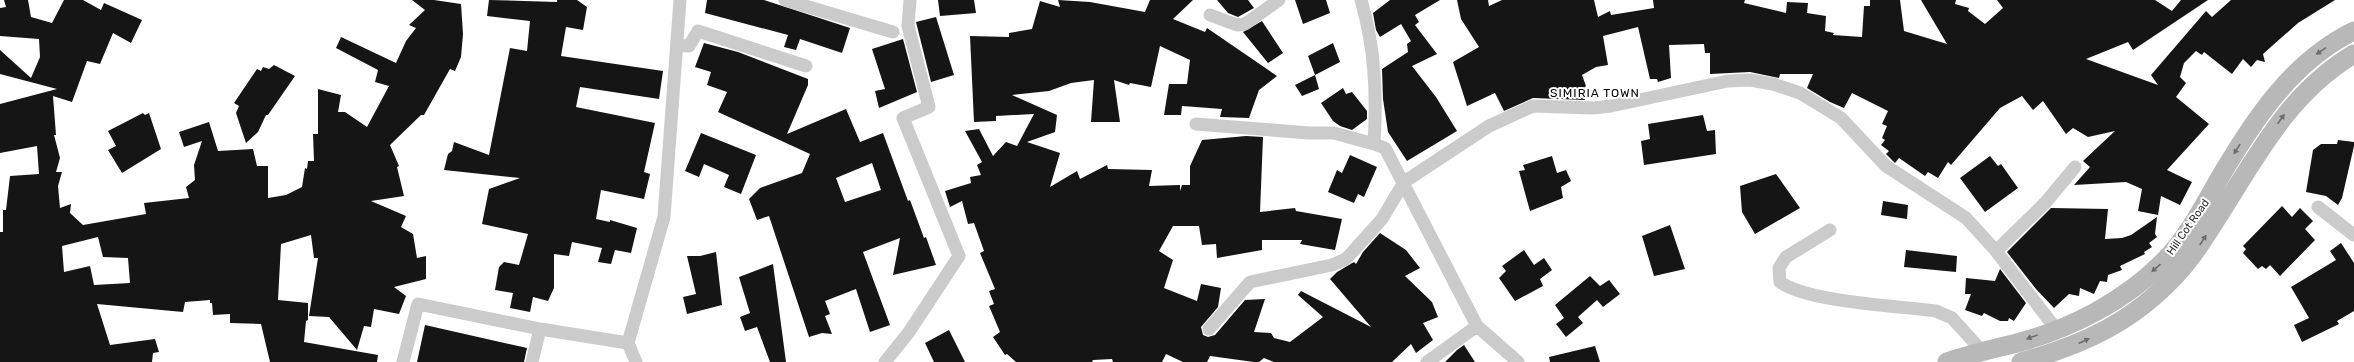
<svg xmlns="http://www.w3.org/2000/svg" width="2354" height="362" font-family="Rubik,sans-serif">
<style>
.building{fill:#151515;fill-rule:evenodd}
.lines{fill:none;stroke-linecap:round;stroke-linejoin:round}
.street{stroke:#cbcbcb;stroke-width:13}
.secondary{stroke:#b8b8b8;stroke-width:19}
.oneway{fill:#6c6c6c}
.labels{text-anchor:middle;dominant-baseline:central;stroke-width:4;stroke-linejoin:round;paint-order:stroke}
.street-label{font-size:11px;fill:#2e2e2e;stroke:#fff}
.neighbourhood-label{font-size:12px;letter-spacing:1px;fill:#000;stroke:#fff}
</style>
<rect width="100%" height="100%" fill="#fff"/>
<path class="building" d="M4 0H28L31 17 52 23 64 0H83L101 10 104 3 142 20 131 43 113 33 100 64 87 61 72 102 53 96 56 135H54L60 158 56 172H62L58 186 60 208 71 204 70 213 83 225 146 214 144 203 189 198 186 187 195 180 194 165 202 141 184 147 179 132 209 122 218 151 253 149 257 166H268V198L286 195 302 187 305 168 307 169 308 161H314L313 134H318V89L341 95 338 112H345L367 127 389 86 375 82 378 70 336 48 341 37 396 63 406 41 416 28 409 25 425 10 412 0H434L461 4 463 34 461 57 455 71 450 69 424 115H421L390 145 399 166 397 167 404 196 371 201 406 216 401 227 413 234 417 258 426 256V279L394 287 406 296 399 314 374 309 371 327 364 326 357 350 329 317 309 316 318 258H314L311 235 281 244 278 300 308 303V320L306 321 304 342 378 355 377 362H270L261 324 230 323V314L213 315 212 303H210V300L185 302 183 312 97 304 110 345 155 339 159 352 153 353 152 362H0V232H3V210H6L10 176 39 174 37 146 0 153V104L57 89 0 74V50L31 78 40 57 39 39 0 36V8L6 7ZM98 237 103 257 128 258 130 283 94 285 90 266 64 272 62 246Z
M489 0 557 2V0H577L587 7 583 30 566 27 561 56 663 71 659 99 580 87 576 107 655 123 644 172 650 174 644 199 601 190 596 219 610 222V220L637 228 631 253 615 250 611 264 598 262 602 248 572 242 569 256 554 254V288L548 301 533 297 530 312 510 308 513 293 495 290 499 267 504 262 519 265 528 234 482 224 489 189 520 178 444 170 448 154 452 151 454 142 489 155 510 48 527 51 530 21 487 16Z
M707 0H764L850 28 842 53 800 39 796 50 784 47 788 35 705 13Z
M938 0H974L976 13 940 16Z
M1058 0 1090 2 1145 12 1150 0H1193L1173 19 1205 32 1207 28 1277 76 1259 90 1249 118 1220 117 1222 109 1182 106 1181 115H1164L1169 84H1187L1190 60 1160 46 1151 87 1130 83 1129 85 1114 80 1120 122H1091L1094 80 1071 83 1049 91 1012 95 1057 115 1055 132 1027 142 1060 153 1050 187 1077 171 1080 179 1107 165 1108 169 1152 170 1149 186 1180 185V191L1182 185H1190V166L1202 140 1246 136 1263 137 1260 212 1295 208 1296 211 1342 219 1335 250 1300 244 1302 240H1262V250L1217 258 1216 244 1202 245 1199 226H1173L1159 251 1173 260 1164 288 1197 301 1201 284 1221 288 1218 307 1201 327 1203 335 1208 337 1215 335 1245 300 1265 299 1254 332 1271 333 1274 338 1290 342 1323 317 1298 295 1301 291 1371 327 1330 279 1337 272 1354 262 1356 264 1363 252 1380 233 1406 250 1420 268 1405 276 1432 302 1438 317 1423 323 1433 340 1416 353 1411 344 1392 362H1274L1264 358 1259 362H1254L1210 356 1207 362H1183L1166 354 1162 362H1113L1112 359 1093 360 1092 362H1016L1007 354 1005 355 993 337 1000 332 989 306 994 304 989 291 995 289 980 253 984 251 974 223 968 224 962 201 950 207 945 191 971 183 970 177 981 175 977 165 982 162 965 131 979 129 993 156 1006 142 1017 146 1034 114 996 116V121L974 122 970 36 1009 37V33L1032 29 1040 1 1060 7Z
M1217 0H1248L1254 8 1238 17 1228 13Z
M1295 0H1326L1330 13 1303 24Z
M1390 0H1440L1415 15 1419 22 1415 25 1437 54 1412 66 1436 97 1457 131 1407 161 1388 132 1383 99 1382 69 1408 52 1407 44 1411 41 1401 24 1380 37 1376 30 1373 13Z
M1457 0H1488L1489 6 1502 0H1594L1598 17 1610 11 1611 15 1654 8 1653 0H1745L1744 3 1786 13 1787 2 1808 3 1807 13 1826 16 1825 31 1834 33 1833 35 1862 37 1864 6H1870V0H1900L1904 31 1947 44 1921 0H1956L1955 4 1969 8 1968 11 1985 24 2003 8 1997 0H2155L2172 11 2181 0H2208L2133 50 2128 42 2086 59 2158 85 2151 75 2206 11 2212 17 2231 0H2335L2298 23 2263 54 2265 62 2257 60 2251 67 2243 59 2232 74 2204 52 2202 55 2196 51 2184 63 2180 77 2186 83 2176 97 2209 124 2167 170 2192 182 2180 205 2161 196 2158 215 2138 211 2142 189 2126 182 2074 185 2090 167 2083 161 2115 131 2088 137 2073 128 2066 134 2043 101 2033 110 2022 96 2000 108 1951 165 1948 162 1938 178 1928 172 1925 176 1899 158 1895 163 1886 154 1889 151 1881 145 1885 140 1882 138 1887 126 1882 124 1888 111 1852 93 1844 108 1830 102 1807 88 1813 74H1780L1779 78 1750 72 1710 74V53H1705L1704 44 1669 45 1671 78 1658 82 1657 79H1650L1638 27 1603 36 1608 65 1596 67 1582 75 1586 86 1582 90 1585 100 1533 98 1504 111 1495 93 1467 106 1453 62 1479 47 1461 19Z
M936 17 954 75 931 82 916 22Z
M1262 21 1283 53 1268 63 1243 32Z
M903 39 917 92 879 108 875 91 885 89 872 49Z
M704 43 738 52 808 79V85L787 134 846 109 860 142 883 133 908 201 910 200 924 238 926 237 936 265 893 275 900 238 863 252 890 325 870 332 856 289 825 301 830 314 825 316 832 334 822 333 809 337 769 216 757 220 749 199 760 188 802 173 810 154 718 112 727 92 707 85 711 72 695 67ZM872 163 881 190 845 202 836 178Z
M1333 43 1340 62 1315 75 1308 56Z
M274 65 295 76 268 115H266L258 132 246 143 236 113 239 106 234 103 257 69 261 71 263 67 269 69Z
M1315 75 1319 89 1302 96 1295 85Z
M1343 88 1346 94 1352 92 1367 111V119L1352 130 1340 126 1333 121 1321 103Z
M143 113 145 115 149 113 161 149 122 173 108 150 116 146 108 131Z
M1703 115 1707 131 1715 130 1716 154 1644 165 1641 141 1650 139 1648 124Z
M701 133 756 155 741 194 724 187 729 175 704 164 699 177 685 171Z
M2338 140 2354 142V146L2342 198 2338 205 2326 196 2306 192 2313 150 2321 144H2337Z
M1350 155 1377 167 1364 197 1358 194 1354 203 1328 192 1337 170 1342 173Z
M1552 156 1557 173 1566 170 1571 181 1561 187 1563 198 1530 211 1519 171 1525 170 1523 165Z
M1990 156 1998 166 2001 164 2018 188 1985 212 1960 178Z
M1776 174 1800 208 1755 234 1742 212 1740 186Z
M1883 201 1908 205 1907 219 1881 215Z
M2282 206 2292 217 2300 208 2313 221 2305 229 2315 240 2280 276 2270 265 2266 269 2262 266 2258 269 2243 253 2246 249 2243 246Z
M2051 208 2108 209 2105 239 2122 238 2131 235 2157 217 2155 234 2157 237 2149 243 2152 247 2144 252 2145 254 2120 266 2122 270 2108 275 2107 282 2100 281 2094 294 2080 288 2079 296 2069 294 2054 308 2036 289 2007 252Z
M1670 225 1685 269 1654 276 1642 236Z
M2341 243 2354 263V311L2337 321 2339 324 2302 342 2294 325 2309 318 2291 287 2336 260 2330 251Z
M1524 250 1534 265 1544 258 1552 270 1540 279 1543 286 1515 301 1499 278 1506 271 1502 266Z
M1906 250 1957 256 1956 272 1904 267Z
M716 252 722 305 687 314 683 297 696 294 687 256H700Z
M773 264 786 362H770L757 327 745 331 740 317 750 313 739 277Z
M2000 269 2026 303 2014 321 2009 318 2008 321H2000L1984 313 1982 316 1965 310 1971 294H1965L1966 278 1995 281Z
M1590 276 1600 286 1609 280 1620 294 1603 307 1597 300 1578 317 1583 323 1566 337 1556 324 1564 318 1555 305Z
M425 325 527 348 524 362H417Z
M949 330 965 362H934L925 343Z
M1464 345 1475 362H1445L1457 350Z
M1595 346 1600 362H1550L1549 357Z"/>
<g class="lines">
<path class="street" d="M785 0 893 32
M1361 0C1375 48 1377 94 1374 144L1385 148 1477 326 1518 362
M1210 15 1237 25 1245 24 1279 0
M677 45 689 46 698 31 806 66
M1196 124 1309 133H1334L1374 144
M2318 207 2354 235
M1830 230 1786 257 1779 268 1780 282C1807 302 1899 306 1936 311L1952 318 1981 350
M1996 251 2046 202 2075 167
M1209 329 1250 282 1332 265 1346 259 1382 219 1404 182 1489 126 1533 106 1593 108 1611 106 1728 81 1750 80 1773 84 1800 93 1841 118 1886 166 1966 218 1996 251 2056 329
M403 362 418 304 540 329 628 343
M532 362 540 329
M636 362 628 343 664 217 680 0
M885 362 909 332 959 256 903 118 929 107 908 26 910 0
M1427 362 1477 326"/>
<path class="secondary" d="M1947 362C1970 354 1993 349 2017 343 2070 329 2125 301 2164 261 2187 238 2203 207 2219 179 2253 121 2292 61 2354 31
M2021 362C2083 345 2133 322 2177 274 2192 258 2204 239 2216 220 2256 158 2288 93 2354 54"/>
</g>
<defs><path id="oneway-solid" d="M-6-.8H1V-3.2L6.5 0L1 3.2V.8H-6Z"/></defs>
<g class="oneway">
<use href="#oneway-solid" transform="translate(2321 51) rotate(146)"/>
<use href="#oneway-solid" transform="translate(2281 119) rotate(-55)"/>
<use href="#oneway-solid" transform="translate(2237 149) rotate(122)"/>
<use href="#oneway-solid" transform="translate(2203 240) rotate(-57)"/>
<use href="#oneway-solid" transform="translate(2156 268) rotate(139)"/>
<use href="#oneway-solid" transform="translate(2032 337) rotate(160)"/>
<use href="#oneway-solid" transform="translate(2084 341) rotate(-24)"/>
</g>
<g class="labels">
<g class="street-label">
<text transform="translate(2188 227) rotate(-55)">Hill Cot Road</text>
</g>
<g class="neighbourhood-label">
<text x="1595" y="93">SIMIRIA TOWN</text>
</g>
</g>
</svg>
